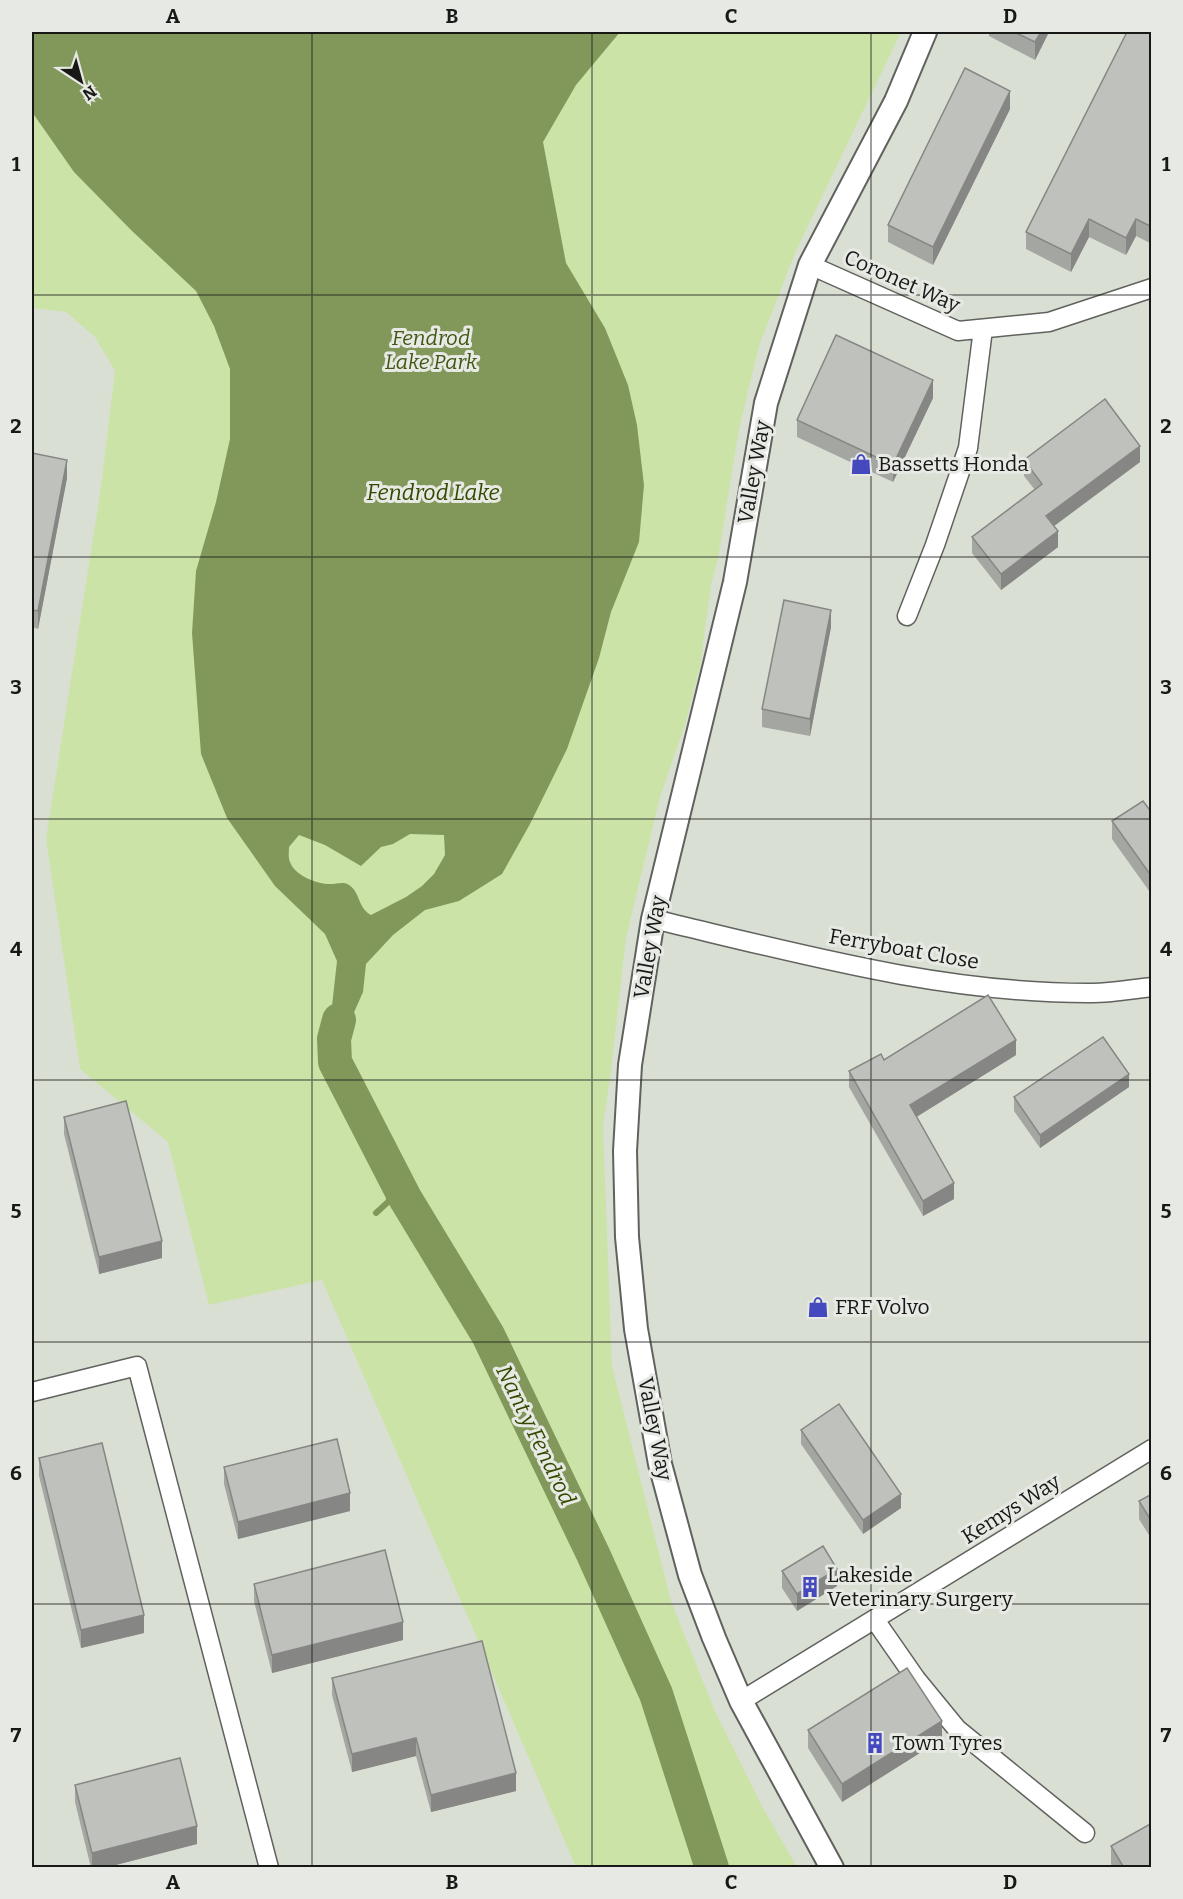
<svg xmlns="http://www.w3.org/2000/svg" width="1183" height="1899" font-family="Bitter,serif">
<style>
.built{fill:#dadfd4}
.green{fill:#cce3a8}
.water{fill:#81985a;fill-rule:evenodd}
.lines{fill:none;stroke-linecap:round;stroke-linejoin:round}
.stream{stroke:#81985a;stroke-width:6}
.river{stroke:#81985a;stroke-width:34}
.minor-casing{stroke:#60625e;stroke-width:21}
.tertiary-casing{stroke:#60625e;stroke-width:26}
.minor{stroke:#fff;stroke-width:18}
.tertiary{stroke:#fff;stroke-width:22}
.wall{fill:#a4a6a2}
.shaded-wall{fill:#868784}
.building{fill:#bfc1bc;stroke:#868784;stroke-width:1.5}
.grid{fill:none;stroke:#181917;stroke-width:1.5;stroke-opacity:0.55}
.labels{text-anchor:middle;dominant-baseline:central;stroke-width:6;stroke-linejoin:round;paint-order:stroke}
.street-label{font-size:21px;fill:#181917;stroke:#e7e9e4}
.park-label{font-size:21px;font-style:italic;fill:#425812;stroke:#e7e9e4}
.poi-label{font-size:21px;fill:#181917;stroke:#e7e9e4;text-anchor:start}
.water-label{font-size:22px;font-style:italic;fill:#354a00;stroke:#e7e9e4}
.neatline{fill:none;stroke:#181917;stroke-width:2}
.grid-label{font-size:20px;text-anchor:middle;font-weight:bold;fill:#181917}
</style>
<rect width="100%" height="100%" fill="#e7e9e4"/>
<path class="built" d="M620 32H1151V1867H32V112Z"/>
<path class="green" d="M32 32H901L795 253 759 346 739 429 718 559 711 585 700 666 685 725 660 797 626 938 610 1079 603 1125 612 1366 671 1601 714 1709 764 1810 797 1867H576L322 1280 209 1305 168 1142 80 1069 46 839 101 487 115 371 95 337 66 312 32 308Z"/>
<path class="water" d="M32 32H620L576 85 543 142 566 263 605 328 628 385 637 425 644 485 639 542 611 612 599 658 567 749 530 824 502 874 459 901 425 910 393 935 366 964 363 992 352 1017 339 1020 331 1015 337 961 325 934 275 886 227 818 201 754 192 633 196 571 216 502 230 439V369L214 326 196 291 131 230 74 172 32 112ZM410 834 444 835 445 855 434 874 422 886 406 897 371 915C357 907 361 893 349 885 344 881 337 884 330 884 317 884 295 876 290 862 288 858 289 851 289 847L299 835 325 845 361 866 381 847 393 844Z"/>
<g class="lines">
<path class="stream" d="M376 1213 388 1202 396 1180"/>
<path class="river" d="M339 1020 334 1039 335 1062 405 1198 488 1335 593 1554 656 1694 712 1868"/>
<defs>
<path id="minor" d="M810 265 958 331 1049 322 1152 288
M907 616 935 545 968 448 983 329
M653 919C797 953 943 994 1093 993 1112 993 1132 989 1152 987
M32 1392 137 1366 269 1868
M875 1620 916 1679 957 1729 1085 1833
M741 1701 1152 1449"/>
<path id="tertiary" d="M832 1868 741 1701 714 1638 690 1575 660 1464 636 1329 627 1237 625 1151 630 1065 653 919 735 582 766 403 810 265 896 101 925 32"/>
</defs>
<use href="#minor" class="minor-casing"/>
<use href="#tertiary" class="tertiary-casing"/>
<use href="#minor" class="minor"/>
<use href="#tertiary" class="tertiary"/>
</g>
<path class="wall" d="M989 32H1049L1035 60 989 36Z
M1152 32V244L1136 236 1126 255 1089 237 1071 272 1026 249V232Z
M1010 109 933 265 888 242V225Z
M933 398 893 482 797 437V420Z
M32 453 67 478 38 629 32 627Z
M1024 460 1140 462 1054 526 1058 547 1001 590 972 553V537L1035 490 1024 476Z
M831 627 810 736 762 727V709Z
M1152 813V895L1112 839V821Z
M1016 1055 916 1117 954 1199 923 1216 849 1087V1071L884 1060Z
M1129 1087 1040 1148 1014 1111V1097Z
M64 1117 162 1258 99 1274 64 1134Z
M801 1430 901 1508 863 1534 801 1444Z
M39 1458 144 1633 81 1648 39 1476Z
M224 1467 350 1511 238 1539 224 1484Z
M1152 1494V1540L1139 1519V1501Z
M782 1571 837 1586 797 1611 782 1588Z
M254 1584 403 1640 272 1673 254 1601Z
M332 1678 516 1791 431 1812 416 1756 352 1772 332 1695Z
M808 1730 942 1739 842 1802 808 1748Z
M75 1785 197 1844 104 1868H91L75 1802Z
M1111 1846 1152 1868H1113L1111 1864Z"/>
<path class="shaded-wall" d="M1041 32H1049L1035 60V42Z
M1010 91V109L933 265V247Z
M1089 219V237L1071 272V254Z
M1136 219V236L1126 255V238Z
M933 380V398L893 482V465Z
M1140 446V462L1046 532V516Z
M67 460V478L38 629V611Z
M1058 531V547L1001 590V574Z
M831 610V627L810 736V719Z
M1016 1040V1055L910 1121V1105Z
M1129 1074V1087L1040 1148V1135Z
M954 1183V1199L923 1216V1201Z
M162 1241V1258L99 1274V1257Z
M350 1493V1511L238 1539V1522Z
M901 1494V1508L863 1534V1520Z
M837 1569V1586L797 1611V1594Z
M144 1615V1633L81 1648V1630Z
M403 1622V1640L272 1673V1655Z
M942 1721V1739L842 1802V1784Z
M416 1738V1756L352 1772V1754Z
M516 1773V1791L431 1812V1795Z
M197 1826V1844L104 1868H92V1853Z"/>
<path class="building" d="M1014 32H1041L1035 42Z
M1127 32H1152V227L1136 219 1126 238 1089 219 1071 254 1026 232Z
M965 68 1010 91 933 247 888 225Z
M836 335 933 380 893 465 797 420Z
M1105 399 1140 446 1046 516 1058 531 1001 574 972 537 1042 484 1024 460Z
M32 453 67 460 38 611 32 610Z
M784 600 831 610 810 719 762 709Z
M1143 801 1152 813V877L1112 821Z
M988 995 1016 1040 910 1105 954 1183 923 1201 849 1071 881 1054 884 1060Z
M1103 1037 1129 1074 1040 1135 1014 1097Z
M126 1101 162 1241 99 1257 64 1117Z
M839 1404 901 1494 863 1520 801 1430Z
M337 1439 350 1493 238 1522 224 1467Z
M102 1443 144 1615 81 1630 39 1458Z
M1152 1494V1522L1139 1501Z
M823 1546 837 1569 797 1594 782 1571Z
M385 1550 403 1622 272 1655 254 1584Z
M482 1641 516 1773 431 1795 416 1738 352 1754 332 1678Z
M907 1668 942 1721 842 1784 808 1730Z
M180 1758 197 1826 92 1853 75 1785Z
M1152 1823V1868H1124L1111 1846Z"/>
<path class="grid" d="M312 32V1868M592 32V1868M871 32V1868M32 295H1152M32 557H1152M32 819H1152M32 1080H1152M32 1342H1152M32 1604H1152"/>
<defs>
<symbol id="shop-bare" viewBox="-9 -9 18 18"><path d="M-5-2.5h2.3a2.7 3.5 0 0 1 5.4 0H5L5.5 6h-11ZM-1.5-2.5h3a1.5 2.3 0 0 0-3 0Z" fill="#4549be" stroke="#e7e9e4" stroke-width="2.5" paint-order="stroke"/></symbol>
<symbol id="building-bare" viewBox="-9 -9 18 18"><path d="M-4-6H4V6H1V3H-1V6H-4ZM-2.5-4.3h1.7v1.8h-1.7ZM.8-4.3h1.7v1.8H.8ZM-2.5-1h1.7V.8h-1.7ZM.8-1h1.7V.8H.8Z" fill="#4549be" stroke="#e7e9e4" stroke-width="2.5" paint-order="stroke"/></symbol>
</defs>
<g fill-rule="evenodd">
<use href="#shop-bare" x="846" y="449" width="30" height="30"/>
<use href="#shop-bare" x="803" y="1292" width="30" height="30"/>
<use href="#building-bare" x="795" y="1572" width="30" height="30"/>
<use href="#building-bare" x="860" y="1728" width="30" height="30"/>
</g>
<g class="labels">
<g class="street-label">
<text transform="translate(902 281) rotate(24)">Coronet Way</text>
<text transform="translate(754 472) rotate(-80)">Valley Way</text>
<text transform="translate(650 947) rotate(-80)">Valley Way</text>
<text transform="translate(904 949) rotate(10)">Ferryboat Close</text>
<text transform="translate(655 1429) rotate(79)">Valley Way</text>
<text transform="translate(1011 1509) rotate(-32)">Kemys Way</text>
</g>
<g class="park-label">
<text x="431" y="338">Fendrod<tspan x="431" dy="24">Lake Park</tspan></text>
</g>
<g class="poi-label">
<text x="878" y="464">Bassetts Honda</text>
<text x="835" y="1307">FRF Volvo</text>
<text x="827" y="1575">Lakeside<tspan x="827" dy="24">Veterinary Surgery</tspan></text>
<text x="892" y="1743">Town Tyres</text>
</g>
<g class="water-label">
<text x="433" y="492">Fendrod Lake</text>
<text transform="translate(536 1435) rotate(64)">Nant y Fendrod</text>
</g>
</g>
<rect width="1183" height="1899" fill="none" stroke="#e7e9e4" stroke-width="66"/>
<g transform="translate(81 81) rotate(144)" stroke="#e7e9e4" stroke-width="4.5" paint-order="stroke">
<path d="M0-4.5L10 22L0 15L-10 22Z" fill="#181917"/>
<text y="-9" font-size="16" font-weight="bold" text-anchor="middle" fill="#181917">N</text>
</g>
<rect x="33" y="33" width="1117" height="1833" class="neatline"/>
<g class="grid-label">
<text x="173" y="23">A</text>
<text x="452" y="23">B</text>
<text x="731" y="23">C</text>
<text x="1010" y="23">D</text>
<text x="16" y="171">1</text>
<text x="1166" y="171">1</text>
<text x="16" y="433">2</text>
<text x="1166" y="433">2</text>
<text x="16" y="694">3</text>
<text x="1166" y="694">3</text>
<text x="16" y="956">4</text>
<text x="1166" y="956">4</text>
<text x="16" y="1218">5</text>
<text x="1166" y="1218">5</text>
<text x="16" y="1480">6</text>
<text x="1166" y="1480">6</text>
<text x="16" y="1742">7</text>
<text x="1166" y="1742">7</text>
<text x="173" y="1889">A</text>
<text x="452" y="1889">B</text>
<text x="731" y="1889">C</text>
<text x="1010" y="1889">D</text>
</g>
</svg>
